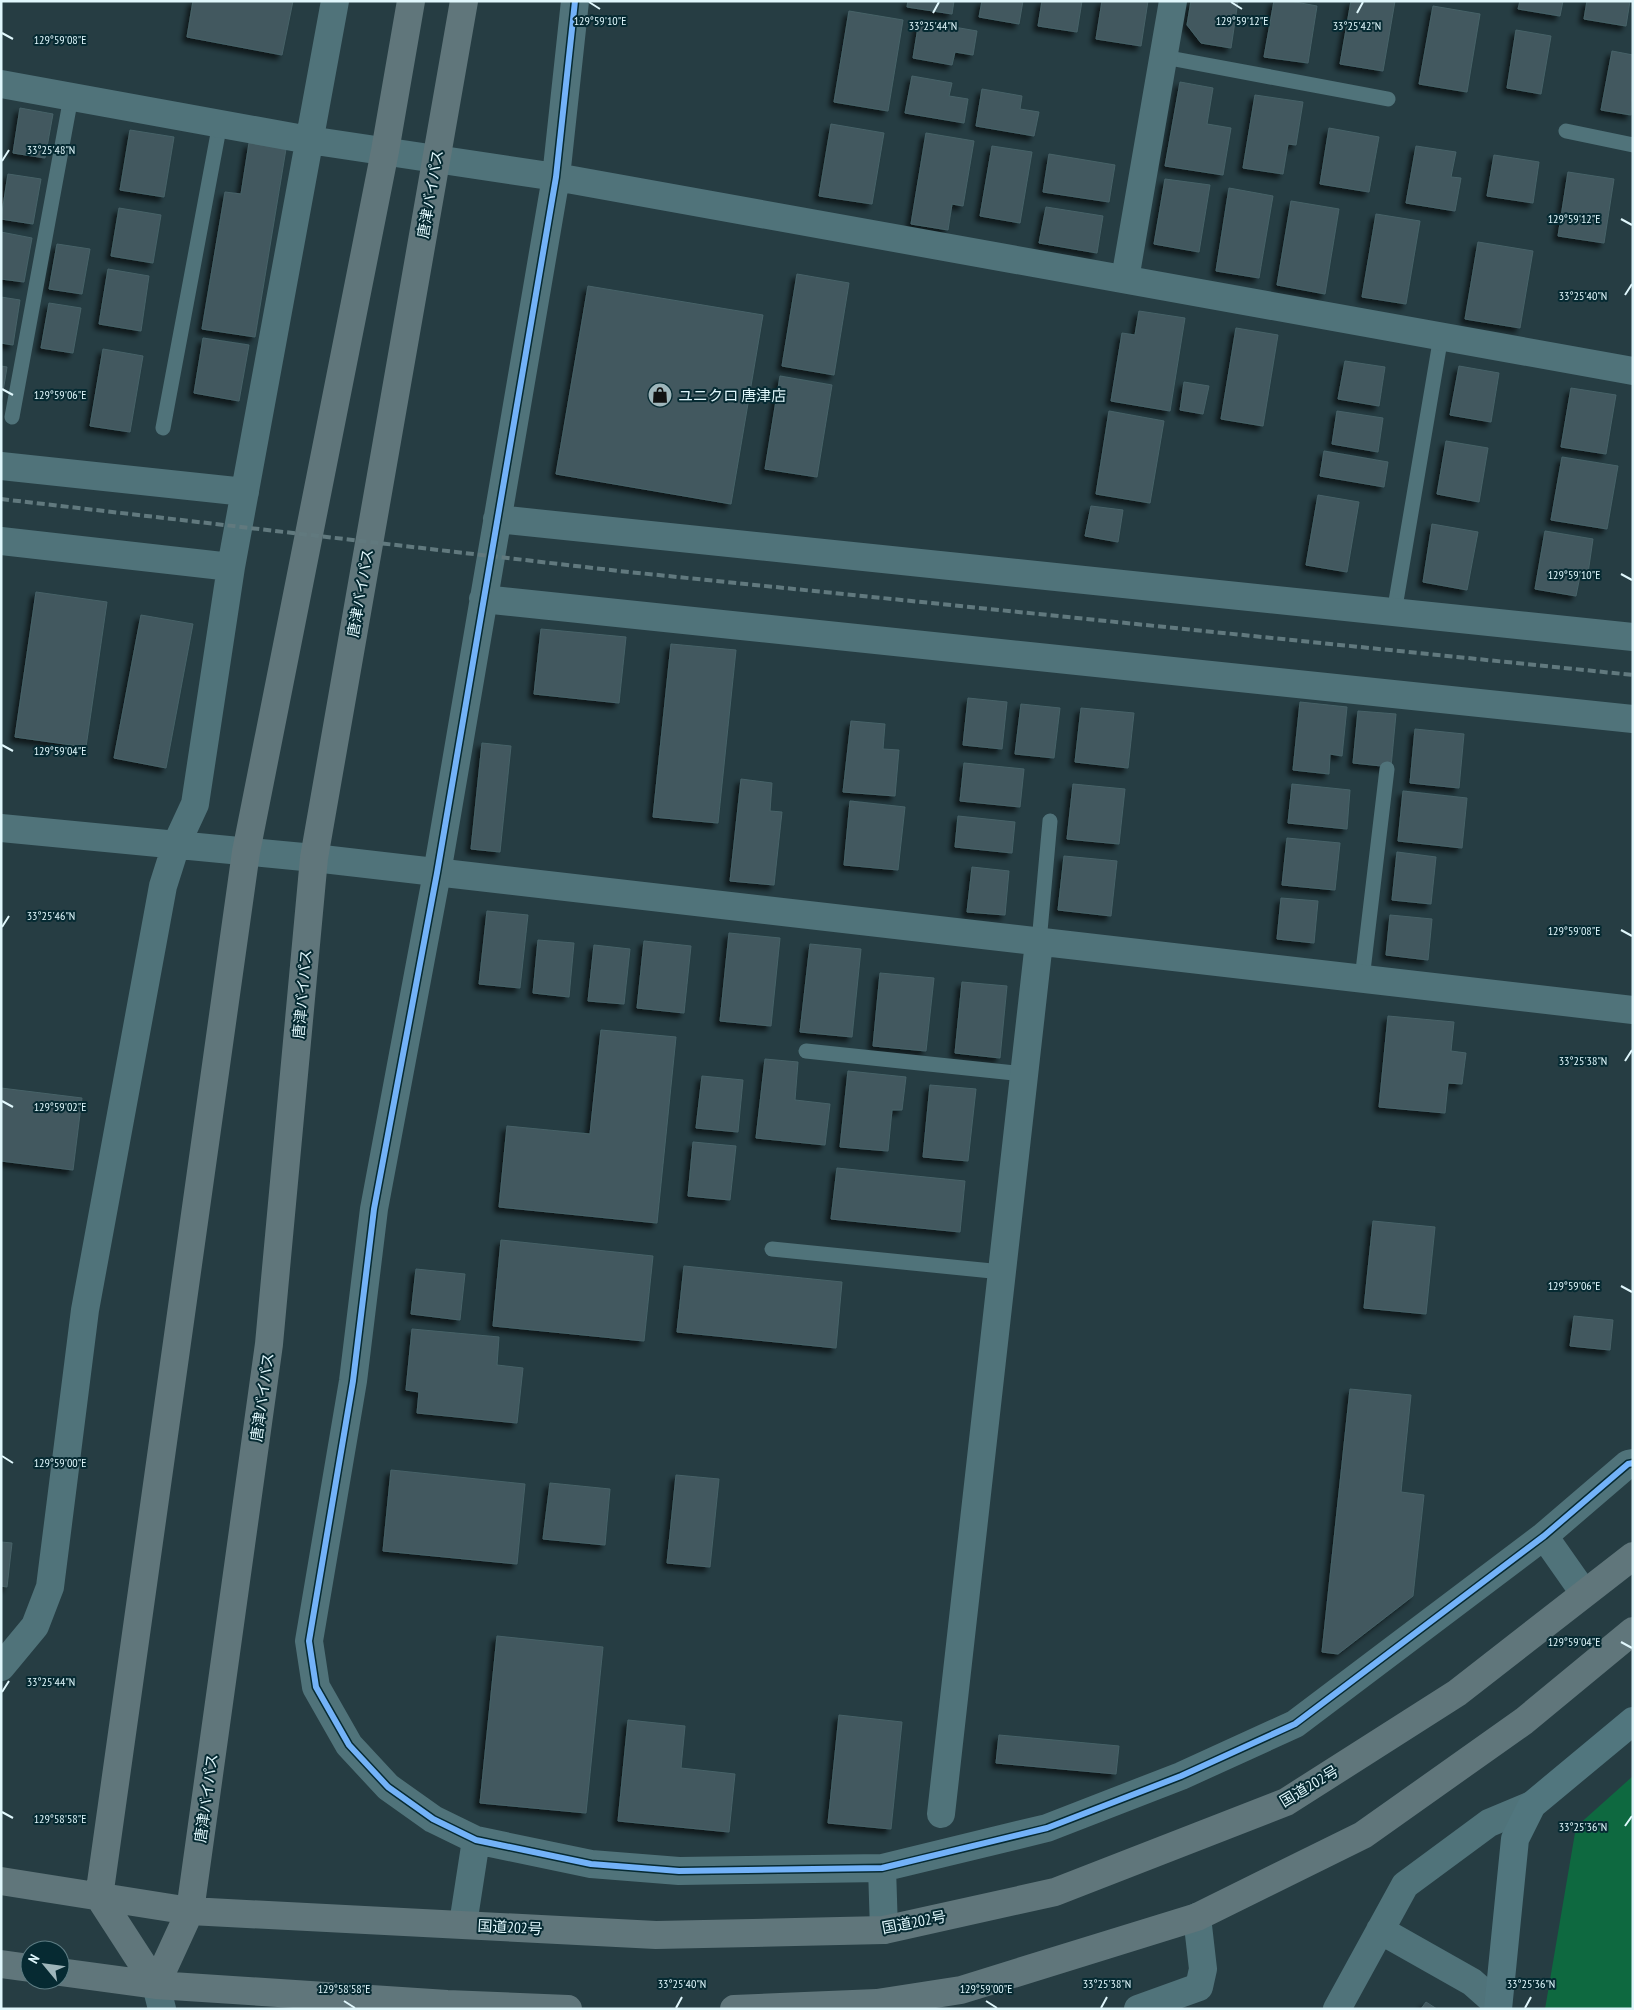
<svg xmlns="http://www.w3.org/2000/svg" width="1634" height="2010" font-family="'PT Sans Narrow','Noto Sans JP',sans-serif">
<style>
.green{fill:#0e6940}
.building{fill:#42585e;stroke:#476268;filter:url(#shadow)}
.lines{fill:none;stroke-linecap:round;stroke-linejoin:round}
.lane{stroke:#50737a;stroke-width:15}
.street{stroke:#50737a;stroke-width:28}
.secondary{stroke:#51767e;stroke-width:28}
.highway{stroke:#60767b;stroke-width:28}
.rail{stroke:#61797e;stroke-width:4;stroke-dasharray:8 4;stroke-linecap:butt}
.cycleway-casing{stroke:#062a32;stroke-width:9}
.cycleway{stroke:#73b2f8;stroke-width:6}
.ticks{fill:none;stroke:#e0f7fc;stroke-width:2}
.labels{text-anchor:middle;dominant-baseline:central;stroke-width:4;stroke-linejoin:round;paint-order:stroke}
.street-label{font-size:15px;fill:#e0f7fc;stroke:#062a32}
.poi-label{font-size:15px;fill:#e0f7fc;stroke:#062a32;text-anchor:start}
.ticks-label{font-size:12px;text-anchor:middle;fill:#e0f7fc;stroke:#062a32;stroke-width:4;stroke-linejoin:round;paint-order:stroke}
</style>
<defs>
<filter id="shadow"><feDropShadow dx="-4.5" dy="4.5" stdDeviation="2.5" flood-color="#0009"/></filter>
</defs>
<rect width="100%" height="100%" fill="#263d43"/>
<path class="green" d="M1633 1776V2009H1545L1576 1827Z"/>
<path class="building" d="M193 1H293L282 55 187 37Z
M908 1H954L952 14 907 7Z
M982 1H1023L1019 24 979 17Z
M1042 1H1082L1077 32 1038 26Z
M1102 1H1148L1141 46 1096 39Z
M1191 1H1238L1231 48 1201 43 1187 25Z
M1274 1H1290L1317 6 1308 63 1264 57Z
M1351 1H1395L1383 71 1340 64Z
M1520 1H1563L1560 16 1518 9Z
M1587 1H1630L1626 26 1584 19Z
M1433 6 1480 14 1467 92 1419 84Z
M849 11 903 20 888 111 834 102Z
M919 21 977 31 973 55 955 52 952 65 913 58Z
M1516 30 1551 36 1541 94 1507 88Z
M1612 51 1633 55 1631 115 1601 110Z
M912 76 952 83 949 96 968 99 964 123 905 113Z
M1180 82 1213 88 1207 124 1231 128 1223 175 1165 166Z
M982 89 1022 96 1020 109 1039 112 1034 136 976 126Z
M1255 95 1303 102 1296 145 1288 144 1283 174 1243 168Z
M20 108 53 114 45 158 13 153Z
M831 124 884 133 872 204 819 196Z
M1329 128 1379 137 1369 192 1320 184Z
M130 130 174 137 164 197 120 190Z
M926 133 974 141 963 206 952 204 948 230 911 224Z
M249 143 286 149 255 337 202 329 225 192 241 194Z
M992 146 1032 152 1020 223 980 216Z
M1416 146 1456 152 1451 177 1461 178 1455 211 1406 203Z
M1049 154 1115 165 1109 202 1043 192Z
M1494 155 1539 162 1533 203 1487 196Z
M1568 172 1614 179 1604 243 1558 236Z
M8 174 41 179 33 224 1 219Z
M1165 179 1210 185 1199 252 1154 244Z
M1229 188 1273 196 1259 278 1216 271Z
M1291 201 1339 209 1325 294 1277 285Z
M1046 207 1103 216 1097 253 1039 243Z
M119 208 161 215 153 263 111 256Z
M1376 214 1420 221 1406 304 1362 297Z
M1 232 32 238 24 282 1 279Z
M1478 242 1533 251 1520 328 1465 319Z
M57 244 90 249 82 294 49 289Z
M108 269 149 276 141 331 99 324Z
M797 274 849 283 834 375 782 366Z
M588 286 763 315 731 504 556 474Z
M1 297 20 300 13 345 1 343Z
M49 303 81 308 73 353 41 348Z
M1139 311 1185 318 1170 411 1111 401 1122 333 1135 335Z
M1236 328 1278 335 1263 426 1221 419Z
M203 338 249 345 239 401 194 393Z
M103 349 143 356 130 432 90 426Z
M1345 361 1385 367 1379 406 1338 399Z
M1 366 7 367 1 404Z
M1459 366 1499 373 1491 422 1450 415Z
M780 376 832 385 817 477 765 469Z
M1184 382 1209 386 1203 414 1180 410Z
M1571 388 1616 395 1606 454 1561 447Z
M1109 411 1164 421 1150 503 1096 494Z
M1337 411 1383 418 1378 452 1332 444Z
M1446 441 1488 448 1479 502 1437 494Z
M1324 451 1388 462 1384 487 1320 476Z
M1562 457 1618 466 1607 529 1551 520Z
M1318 495 1359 502 1347 572 1306 565Z
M1091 506 1123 510 1118 542 1085 536Z
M1432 524 1478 532 1467 590 1423 582Z
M1545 531 1593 539 1588 573 1581 571 1576 596 1535 589Z
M36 592 107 602 86 747 15 737Z
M141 615 193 624 166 768 114 758Z
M541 629 626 637 619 703 534 694Z
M671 644 736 650 718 823 653 817Z
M968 698 1007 702 1002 749 963 745Z
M1300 702 1347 707 1342 756 1330 754 1329 774 1293 770Z
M1021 704 1060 708 1054 758 1015 754Z
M1081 708 1134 713 1128 768 1075 762Z
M1358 711 1396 714 1391 767 1353 763Z
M851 721 885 724 883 749 899 750 895 796 843 792Z
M1415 729 1464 734 1459 788 1410 783Z
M482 743 511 746 500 852 471 849Z
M964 763 1024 769 1020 807 960 801Z
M741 779 772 783 770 811 782 812 774 885 730 881Z
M1073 784 1125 789 1119 844 1067 839Z
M1292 784 1350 790 1347 829 1288 823Z
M1403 791 1467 798 1462 848 1398 841Z
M850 801 905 807 898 870 844 865Z
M958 816 1015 822 1012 853 955 847Z
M1287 838 1340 843 1335 890 1282 885Z
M1397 852 1436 857 1431 904 1392 900Z
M1064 856 1117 861 1111 916 1058 910Z
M972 867 1009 871 1005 915 967 912Z
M1281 898 1318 901 1314 943 1277 939Z
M487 911 528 915 520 988 479 984Z
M1390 915 1432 919 1428 960 1386 955Z
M729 933 780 938 771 1026 720 1021Z
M538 940 574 943 569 997 533 993Z
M644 941 691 946 684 1013 637 1008Z
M810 944 861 949 852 1037 800 1032Z
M594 945 630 949 624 1004 588 1001Z
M880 973 934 978 926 1051 873 1046Z
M962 982 1007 986 1000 1058 955 1053Z
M1388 1016 1454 1022 1451 1051 1466 1053 1462 1084 1448 1083 1445 1113 1379 1107Z
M601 1030 676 1037 657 1223 499 1207 507 1126 590 1134Z
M765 1059 798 1062 795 1100 830 1104 825 1145 756 1138Z
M848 1071 906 1077 902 1110H892L888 1151 840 1147Z
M702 1076 743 1080 738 1132 696 1128Z
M930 1085 976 1089 968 1161 923 1157Z
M1 1088 82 1098 73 1170 1 1161Z
M693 1142 736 1146 730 1200 688 1196Z
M837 1168 965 1181 960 1232 831 1219Z
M1373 1221 1435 1227 1426 1314 1364 1308Z
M501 1240 653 1256 644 1341 493 1326Z
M684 1266 842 1282 836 1348 677 1332Z
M416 1269 465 1274 460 1320 411 1314Z
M1574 1316 1613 1320 1610 1350 1570 1346Z
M412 1329 499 1337 497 1365 523 1368 517 1423 417 1413 419 1392 406 1390Z
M1350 1389 1411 1395 1401 1492 1424 1495 1413 1596 1338 1654 1322 1652Z
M391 1470 525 1484 517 1564 383 1551Z
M676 1475 719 1479 710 1567 667 1563Z
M550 1483 610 1489 605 1545 543 1539Z
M1 1542 12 1543 7 1587 1 1586Z
M497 1636 603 1647 586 1813 480 1803Z
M839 1715 902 1722 891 1829 828 1823Z
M628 1720 685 1726 681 1768 735 1774 729 1832 618 1821Z
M999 1735 1119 1746 1116 1774 996 1763Z
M1426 2002 1437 2009H1421Z"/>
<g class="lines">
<path class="lane" d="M1164 57 1388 99
M1566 131 1633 145
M12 417 71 97
M163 428 220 123
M1394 613 1441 336
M1039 942 1050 821
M1362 979 1387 769
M806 1051 1024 1074
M772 1249 1002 1272"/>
<path class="street" d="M575 1 556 177 437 873 374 1209 353 1381 309 1641 316 1687 349 1745 388 1787 433 1819 476 1840 591 1864 679 1871 882 1868 1047 1828 1181 1776 1295 1724 1544 1536 1628 1464 1633 1463
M1 84 309 140 556 177 1633 371
M1125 279 1173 1
M1 466 245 492
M497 519 1633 637
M1 541 231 567
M483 599 1633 719
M1 828 314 858 1633 1010
M1544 1536 1584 1593
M1 1667 35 1626 50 1587 85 1310 163 886 176 845 195 804 231 567 335 1
M941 1814 1039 942
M882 1868 884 1930
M463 1924 476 1840
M1380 1930 1472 1982 1498 2005
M156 1985 162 2009
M1138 2009 1199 1987 1203 1969 1197 1917
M1337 2009 1405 1885 1489 1823 1532 1805"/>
<path class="secondary" d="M1498 2009 1515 1839 1532 1805 1633 1721"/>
<path class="highway" d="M1 1881 190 1911 656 1935 884 1930 1055 1892 1286 1802 1457 1693 1633 1556
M1 1964 30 1968
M60 1972 156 1985 447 2004 568 2009
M156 1985 99 1897 246 852 385 151 411 1
M156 1985 190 1911 269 1344 314 858 464 1
M734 2009 877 2003 961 1990 1197 1917 1363 1835 1524 1721 1633 1631"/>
<path class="rail" d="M1 499 619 571 1633 675"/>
<defs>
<path id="cycleway" d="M575 1 556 177 437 873 374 1209 353 1381 309 1641 316 1687 349 1745 388 1787 433 1819 476 1840 591 1864 679 1871 882 1868 1047 1828 1181 1776 1295 1724 1544 1536 1628 1464 1633 1463"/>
</defs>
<use href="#cycleway" class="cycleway-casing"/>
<use href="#cycleway" class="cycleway"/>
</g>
<path class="ticks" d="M589 2 600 9M1231 2 1242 9M933 13 939 2M1357 13 1363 2M2 33 13 39M2 161 9 150M1621 219 1632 225M1625 295 1632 284M2 389 13 395M1621 574 1632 580M2 745 13 751M2 927 9 916M1621 930 1632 936M1625 1061 1632 1050M2 1101 13 1107M1621 1286 1632 1292M2 1456 13 1463M1621 1642 1632 1648M2 1692 9 1681M2 1812 13 1818M1625 1826 1632 1816M344 2001 355 2008M986 2001 997 2008M676 2008 682 1997M1101 2008 1107 1997M1525 2008 1531 1997"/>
<defs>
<symbol id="shop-disc" viewBox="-11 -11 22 22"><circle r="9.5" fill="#9fb6bb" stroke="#062a32"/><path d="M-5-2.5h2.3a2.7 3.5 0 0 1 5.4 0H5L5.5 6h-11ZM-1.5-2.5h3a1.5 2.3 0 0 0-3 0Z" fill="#111"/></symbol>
</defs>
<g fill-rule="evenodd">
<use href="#shop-disc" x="646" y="381" width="28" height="28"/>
</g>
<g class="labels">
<g class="street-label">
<text transform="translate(430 194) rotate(-80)">唐津バイパス</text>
<text transform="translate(360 593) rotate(-80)">唐津バイパス</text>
<text transform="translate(302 994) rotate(-85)">唐津バイパス</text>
<text transform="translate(262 1397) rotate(-82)">唐津バイパス</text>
<text transform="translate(1309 1786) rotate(-31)">国道202号</text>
<text transform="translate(206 1798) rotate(-82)">唐津バイパス</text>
<text transform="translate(914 1922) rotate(-11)">国道202号</text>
<text transform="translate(510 1927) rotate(3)">国道202号</text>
</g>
<g class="poi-label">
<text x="678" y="395">ユニクロ 唐津店</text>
</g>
</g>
<g class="ticks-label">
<text x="1242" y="25">129°59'12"E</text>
<text x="600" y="25">129°59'10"E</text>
<text x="933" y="30">33°25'44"N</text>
<text x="1357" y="30">33°25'42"N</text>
<text x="60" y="44">129°59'08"E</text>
<text x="51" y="154">33°25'48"N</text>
<text x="1574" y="223">129°59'12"E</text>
<text x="1583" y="300">33°25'40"N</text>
<text x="60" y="399">129°59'06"E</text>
<text x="1574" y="579">129°59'10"E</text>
<text x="60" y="755">129°59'04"E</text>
<text x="51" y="920">33°25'46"N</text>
<text x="1574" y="935">129°59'08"E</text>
<text x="1583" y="1065">33°25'38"N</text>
<text x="60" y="1111">129°59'02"E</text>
<text x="1574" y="1290">129°59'06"E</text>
<text x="60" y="1467">129°59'00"E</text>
<text x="1574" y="1646">129°59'04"E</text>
<text x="51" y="1686">33°25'44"N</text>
<text x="60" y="1823">129°58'58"E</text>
<text x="1583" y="1831">33°25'36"N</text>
<text x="682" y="1988">33°25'40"N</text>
<text x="1107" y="1988">33°25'38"N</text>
<text x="1531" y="1988">33°25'36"N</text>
<text x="344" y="1993">129°58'58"E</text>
<text x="986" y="1993">129°59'00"E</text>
</g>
<rect width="1634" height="2010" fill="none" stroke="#e0f7fc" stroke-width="5"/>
<g transform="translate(45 1965) rotate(299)"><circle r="24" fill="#062a32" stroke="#5d7c83"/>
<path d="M0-4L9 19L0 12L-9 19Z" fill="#9fb6bb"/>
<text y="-8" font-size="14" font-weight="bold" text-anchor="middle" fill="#e0f7fc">N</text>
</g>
</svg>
